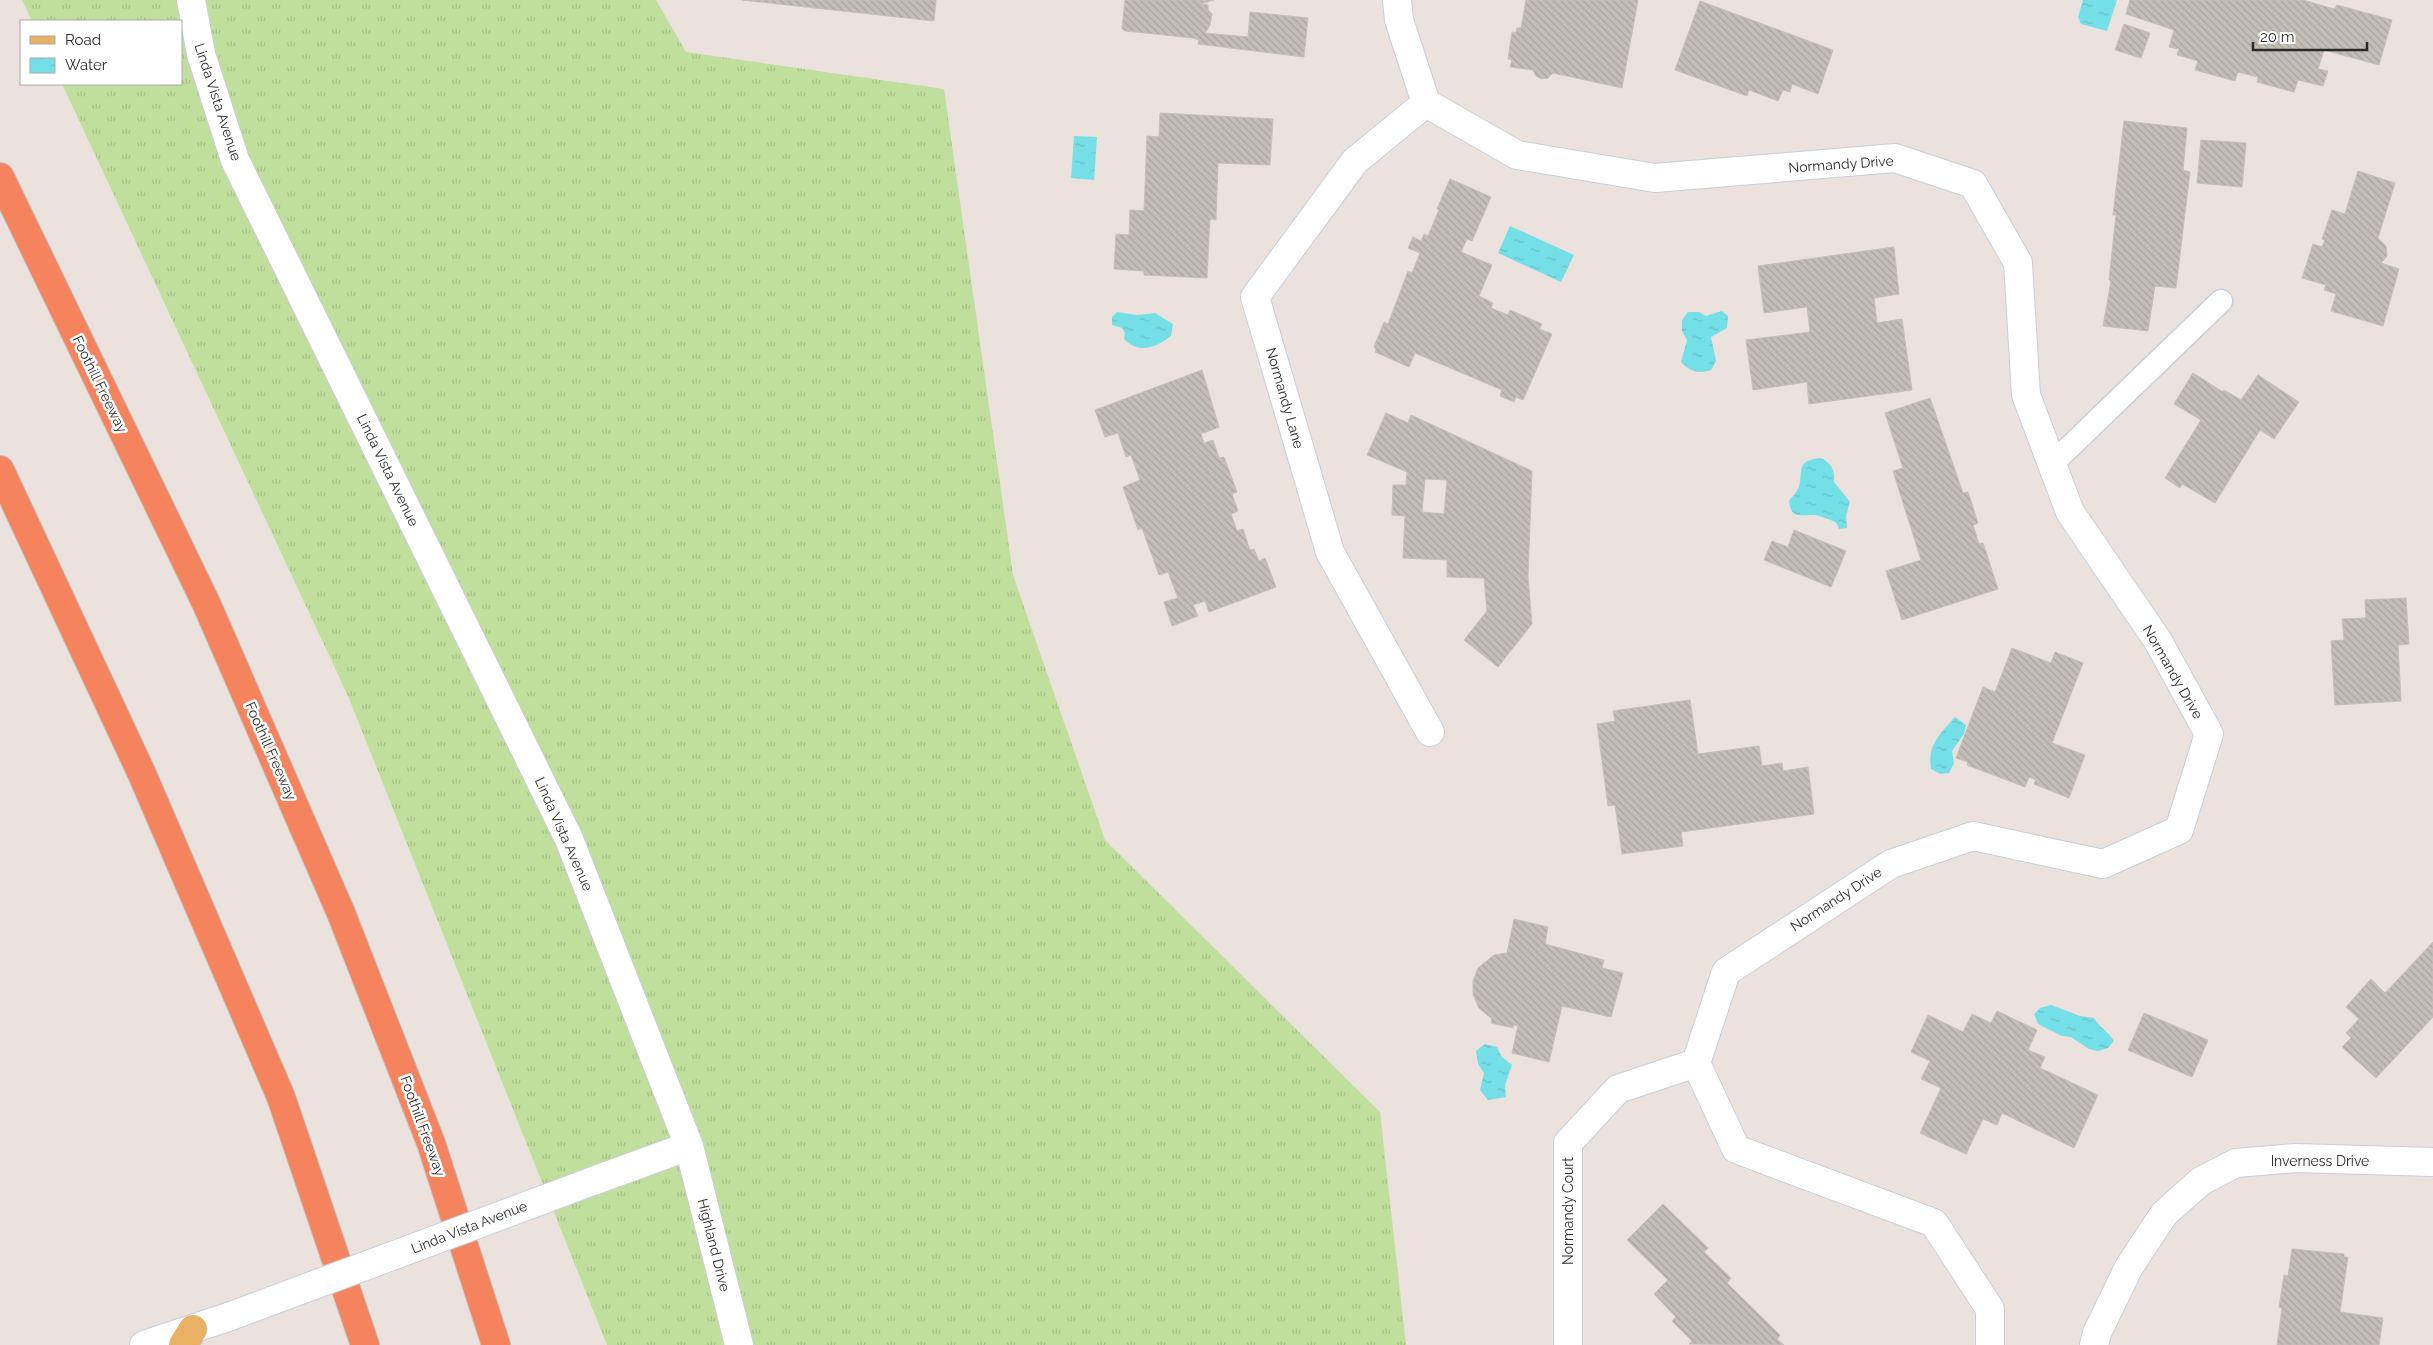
<svg xmlns="http://www.w3.org/2000/svg" width="2433" height="1345" font-family="Raleway,sans-serif">
<style>
.grass{fill:url(#grass-tufts)}
.water{fill:url(#water-ripples)}
.building{fill:url(#building-back-hatch);stroke:#c7beb7;fill-rule:evenodd}
.lines{fill:none;stroke-linecap:round;stroke-linejoin:round}
.service-casing{stroke:#c8ced7;stroke-width:25}
.minor-casing{stroke:#c8ced7;stroke-width:30}
.tertiary-casing{stroke:#c8ced7;stroke-width:30}
.secondary-casing{stroke:#c8ced7;stroke-width:30}
.primary-casing{stroke:#c3c3c3;stroke-width:30}
.motorway-casing{stroke:#c3c3c3;stroke-width:30}
.service{stroke:#fff;stroke-width:22}
.minor{stroke:#fff;stroke-width:28}
.tertiary{stroke:#fff;stroke-width:28}
.secondary{stroke:#fff;stroke-width:28}
.primary{stroke:#e9b164;stroke-width:28}
.motorway{stroke:#f5835e;stroke-width:28}
.secondary-bridge-casing{stroke:#c8ced7;stroke-width:30;stroke-linecap:butt}
.secondary-bridge{stroke:#fff;stroke-width:28}
.labels{text-anchor:middle;dominant-baseline:central;stroke-width:5;stroke-linejoin:round;paint-order:stroke}
.street-label{font-size:14px;fill:#2a2a2a;stroke:#fff}
</style>
<defs>
<pattern id="grass-tufts" width="24" height="20" patternUnits="userSpaceOnUse" patternTransform="scale(1.25)"><rect width="24" height="20" fill="#c0df9c"/><path d="M3 7l-1-3M5 7V3M7 7l1-3M15 17l-1-3M17 17v-4M19 17l1-3" fill="none" stroke="#a5c087"/></pattern>
<pattern id="water-ripples" width="26" height="14" patternUnits="userSpaceOnUse" patternTransform="scale(1.25)"><rect width="26" height="14" fill="#75dfe8"/><path d="M2 4q2-2 4 0t4 0M15 11q2-2 4 0t4 0" fill="none" stroke="#65c0c7"/></pattern>
<pattern id="building-back-hatch" width="6" height="6" patternUnits="userSpaceOnUse" patternTransform="scale(1.25)"><rect width="6" height="6" fill="#c4beb8"/><path d="M-1 5l2 2M0 0l6 6M5-1l2 2" fill="none" stroke="#a9a39e"/></pattern>
</defs>
<rect width="100%" height="100%" fill="#ebe2dd"/>
<path class="grass" d="M22 0H656L686 52 944 89 1013 575 1105 840 1380 1112 1406 1345H607L348 696 62 84H181V21H32Z"/>
<path class="water" d="M2083 0H2117L2107 31 2081 24 2078 17Z
M1074 136 1097 137 1094 180 1071 178Z
M1510 226 1574 255 1561 282 1498 253Z
M1722 311 1728 316 1727 328 1711 337 1716 361 1711 370C1698 374 1691 372 1681 362L1687 340 1682 331V320L1688 312H1699L1706 316Z
M1117 312 1137 315 1155 313 1173 324 1171 336C1156 347 1140 355 1124 339L1125 333 1122 328 1112 325V317Z
M1821 458C1832 464 1835 470 1834 482L1850 502 1846 516 1847 528 1839 529C1839 528 1836 522 1835 522 1832 520 1819 516 1816 515 1801 514 1791 521 1789 500 1813 481 1786 461 1821 458Z
M1955 717 1966 725 1964 734 1952 751 1954 763 1949 773 1940 774 1931 769C1927 745 1940 734 1955 717Z
M2051 1005 2080 1016 2094 1018C2100 1028 2108 1031 2114 1041L2108 1048 2098 1051 2089 1049 2071 1037 2062 1036 2038 1024 2034 1014 2040 1008Z
M1485 1044 1497 1047 1502 1057 1512 1065 1505 1085 1506 1097 1488 1100 1480 1090 1484 1073 1478 1064 1476 1051Z"/>
<path class="building" d="M742 0H936L934 21Z
M1125 0H1214L1201 4 1208 5V10L1212 14 1210 25 1205 33 1248 37 1250 12 1308 18 1304 57 1198 44 1199 40 1193 38 1126 31 1122 29Z
M1526 0H1638L1622 88 1553 73 1548 78 1542 79 1536 76 1533 70 1510 67 1512 60 1508 59 1512 32 1516 33 1517 28H1521Z
M2130 0H2303L2334 9 2337 5 2392 20 2379 65 2324 50 2318 69 2328 71 2323 86 2298 80 2294 92 2257 82 2258 77 2238 72 2235 81 2195 70 2198 61 2177 55 2179 49 2169 47 2174 30 2126 14Z
M1700 1 1833 50 1818 94 1792 84 1790 92 1783 90 1778 101 1749 90 1747 96 1675 70Z
M2124 24 2150 33 2141 58 2115 50Z
M1160 113 1273 119 1270 165 1218 163 1216 220 1210 219 1207 278 1144 275V271L1114 269 1116 234 1129 235 1130 210 1144 211 1147 136 1159 137Z
M2124 121 2187 128 2183 170 2190 172 2176 288 2155 286 2148 331 2103 326 2111 281 2109 280 2116 215H2113Z
M2201 140 2246 143 2242 187 2197 183Z
M2358 171 2395 183 2378 238 2386 246 2387 256 2381 263 2399 269 2383 326 2331 311 2336 294 2324 290 2326 285 2302 278 2313 244 2322 247 2325 240 2322 239 2332 210 2345 214Z
M1450 179 1491 197 1472 241 1467 239 1461 252 1492 265 1479 296 1493 303 1491 308 1508 315 1510 310 1542 324 1539 329 1552 334 1523 400 1516 397 1514 402 1500 396 1502 390 1415 353 1409 367 1375 352 1376 349 1374 347 1384 322 1388 324 1408 271 1412 273 1420 253 1408 248 1413 237 1421 241 1424 234 1428 236 1439 210 1437 209Z
M1894 247 1899 294 1874 298 1877 323 1902 319 1912 390 1809 404 1807 382 1753 390 1746 340 1810 332 1807 307 1764 313 1758 266Z
M1202 370 1219 427 1201 434 1204 443 1213 440 1219 458 1224 457 1237 492 1232 494 1238 511 1231 514 1237 531 1243 529 1250 550 1254 549 1259 561 1265 558 1276 587 1209 612 1205 601 1193 605 1198 616 1172 626 1164 602 1178 598 1168 572 1159 575 1142 528 1138 530 1123 487 1140 480 1131 455 1126 457 1118 433 1105 437 1095 410Z
M2193 373 2223 392 2224 390 2241 400 2258 375 2299 402 2274 439 2260 430 2215 503 2182 484 2180 488 2165 478 2201 420 2174 404Z
M1930 398 1963 493 1968 492 1978 523 1973 525 1979 544 1983 543 1998 589 1902 620 1886 571 1921 560 1893 471 1903 468 1885 413Z
M1386 413 1408 423 1411 415 1532 471 1528 577 1532 624 1498 667 1464 640 1487 611 1484 578 1447 577V560L1403 558 1405 516 1392 515 1393 485H1406L1407 472 1367 455ZM1425 479 1447 480 1444 514 1422 512Z
M1794 530 1846 551 1831 587 1764 560 1772 541 1788 547Z
M2406 598 2409 644 2398 645 2401 701 2335 705 2331 641 2344 640 2342 619 2366 618 2365 600Z
M2012 648 2051 663 2055 652 2083 663 2052 743 2085 755 2069 798 2034 784 2036 780 2029 777 2025 787 1967 765 1968 762 1956 758 1983 687 1995 692Z
M1690 700 1698 754 1759 746 1762 766 1782 763 1783 771 1808 767 1814 814 1681 832 1683 846 1622 854 1615 805 1608 806 1597 724 1615 721 1613 711Z
M1514 919 1548 927 1545 944 1604 960 1602 968 1623 973 1611 1017 1562 1006 1549 1062 1512 1053 1518 1026 1513 1025V1028L1491 1023 1492 1019 1479 1008 1473 994V981L1478 968 1494 955 1507 953Z
M2433 942V1017L2376 1078 2342 1047 2351 1038 2346 1033 2359 1019 2346 1007 2371 979 2385 993Z
M1997 1011 2037 1030 2028 1050 2045 1057 2040 1068 2098 1095 2074 1148 2002 1113 1997 1125 1983 1119 1966 1154 1920 1133 1941 1088 1921 1079 1930 1061 1911 1052 1928 1015 1963 1032 1972 1014 1991 1023Z
M2144 1013 2208 1040 2192 1077 2128 1050Z
M1663 1204 1708 1248 1704 1252 1731 1278 1727 1283 1780 1335 1777 1339 1784 1345 1689 1344 1692 1341 1672 1321 1676 1317 1654 1294 1668 1280 1627 1240Z
M2292 1249 2344 1254V1257H2348L2340 1312 2383 1318 2379 1345H2277L2282 1308 2279 1307 2284 1275 2288 1276Z"/>
<g class="lines">
<defs>
<path id="service" d="M2052 464 2221 301"/>
<path id="minor" d="M1397 0 1399 20 1426 103 1517 155 1655 178 1895 158 1973 184 2018 263 2026 395 2070 512 2158 641 2209 734 2179 830 2103 864 1973 836 1891 864 1726 972 1696 1063 1736 1149 1934 1223 1990 1309V1345
M1426 103 1355 161 1255 297 1330 552 1430 732
M1568 1345V1143L1618 1089 1696 1063
M2094 1345 2097 1333 2129 1267 2164 1214 2201 1181 2236 1163 2296 1158 2433 1162"/>
<path id="tertiary" d="M689 1146 739 1345"/>
<path id="secondary" d="M191 0 201 54 235 160 569 839 689 1146 593 1181
M144 1345 231 1316"/>
<path id="primary" d="M183 1345 193 1329"/>
<path id="motorway" d="M0 177 207 605 341 913 431 1143 496 1345
M0 470 142 774 281 1097 365 1345"/>
</defs>
<use href="#service" class="service-casing"/>
<use href="#minor" class="minor-casing"/>
<use href="#tertiary" class="tertiary-casing"/>
<use href="#secondary" class="secondary-casing"/>
<use href="#primary" class="primary-casing"/>
<use href="#motorway" class="motorway-casing"/>
<use href="#service" class="service"/>
<use href="#minor" class="minor"/>
<use href="#tertiary" class="tertiary"/>
<use href="#secondary" class="secondary"/>
<use href="#primary" class="primary"/>
<use href="#motorway" class="motorway"/>
<defs>
<path id="secondary-bridge" d="M231 1316 593 1181"/>
</defs>
<use href="#secondary-bridge" class="secondary-bridge-casing"/>
<use href="#secondary-bridge" class="secondary-bridge"/>
</g>
<g class="labels">
<g class="street-label">
<text transform="translate(218 102) rotate(72)">Linda Vista Avenue</text>
<text transform="translate(1841 164) rotate(-4)">Normandy Drive</text>
<text transform="translate(100 384) rotate(64)">Foothill Freeway</text>
<text transform="translate(1285 398) rotate(74)">Normandy Lane</text>
<text transform="translate(388 470) rotate(64)">Linda Vista Avenue</text>
<text transform="translate(2173 672) rotate(60)">Normandy Drive</text>
<text transform="translate(271 751) rotate(66)">Foothill Freeway</text>
<text transform="translate(564 834) rotate(66)">Linda Vista Avenue</text>
<text transform="translate(1836 899) rotate(-33)">Normandy Drive</text>
<text transform="translate(423 1126) rotate(70)">Foothill Freeway</text>
<text x="2320" y="1161">Inverness Drive</text>
<text transform="translate(1568 1211) rotate(-90)">Normandy Court</text>
<text transform="translate(469 1227) rotate(-21)">Linda Vista Avenue</text>
<text transform="translate(714 1245) rotate(76)">Highland Drive</text>
</g>
</g>
<rect x="20" y="20" width="162" height="65" fill="#ffffff" stroke="#aaaaaa"/>
<rect x="30" y="36" width="25" height="8" fill="#e9b164" stroke="#aaaaaa"/>
<text x="65" y="45" font-size="15" fill="#2a2a2a">Road</text>
<rect x="30" y="58" width="25" height="15" fill="url(#water-ripples)" stroke="#aaaaaa"/>
<text x="65" y="70" font-size="15" fill="#2a2a2a">Water</text>
<path d="M2253 42v8h114v-8" fill="none" stroke="#2a2a2a" stroke-width="2.5"/>
<text x="2260" y="42" font-size="15" fill="#2a2a2a" stroke="#ffffff" stroke-width="4" paint-order="stroke">20 m</text>
</svg>
